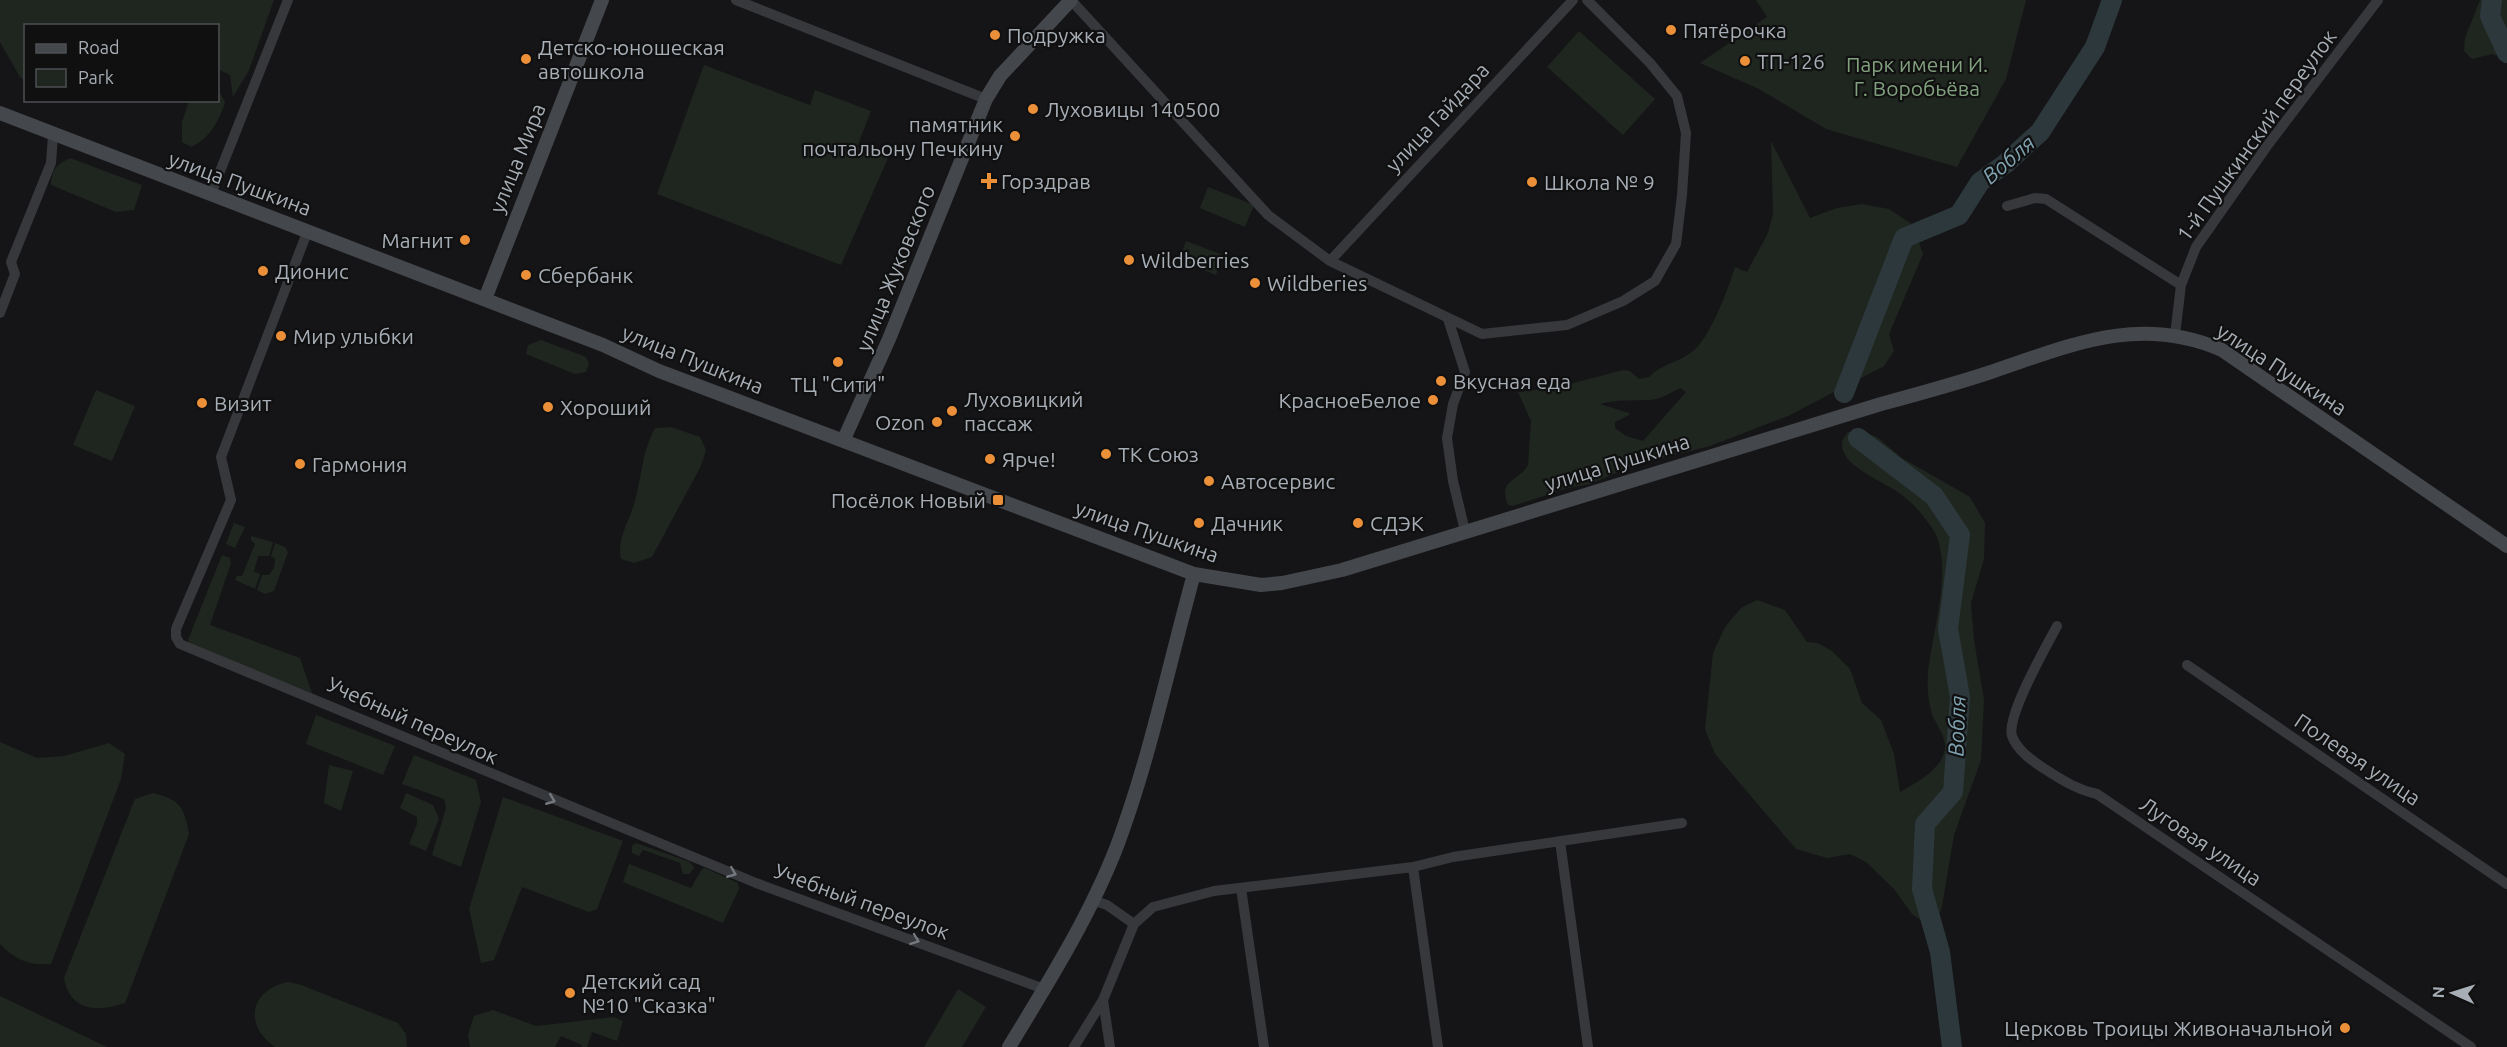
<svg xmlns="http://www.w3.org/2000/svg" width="2507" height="1047" font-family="Ubuntu,sans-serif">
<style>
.green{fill:#1f261f;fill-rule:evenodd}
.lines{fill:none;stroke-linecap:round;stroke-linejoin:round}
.river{stroke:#2d383c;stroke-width:20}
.street{stroke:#36383b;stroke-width:10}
.secondary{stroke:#44474b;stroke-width:14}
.oneway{stroke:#74797f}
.poi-dot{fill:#eb9038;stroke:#101011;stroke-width:2}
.labels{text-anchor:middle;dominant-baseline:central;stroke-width:4.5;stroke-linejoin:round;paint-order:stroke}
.poi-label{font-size:21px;fill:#a7aeb6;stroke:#101011;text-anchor:start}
.park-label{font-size:21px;fill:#82a17f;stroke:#101011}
.street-label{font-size:21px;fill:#a7aeb6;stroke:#101011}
.water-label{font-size:22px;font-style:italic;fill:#7fa2b0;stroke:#101011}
</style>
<rect width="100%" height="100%" fill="#151517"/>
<path class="green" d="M0 0H274L249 70 233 97 230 75 218 69V26H26L25 81 20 77 0 42Z
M1756 0H2026L2006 79 1957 167 1826 129 1759 89 1700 63 1767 17Z
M2480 0H2507V59L2492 54 2472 59 2464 51 2465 38Z
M1579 31 1655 99 1623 135 1547 67Z
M704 65 810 105 815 90 871 111 857 147 888 158 841 265 657 194Z
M218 89 225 102C220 120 209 139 191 147L182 142V122L189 101 218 100Z
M1771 141 1810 218 1837 208 1862 204 1889 209 1913 225 1923 254 1889 334 1894 351 1884 366 1788 416 1710 446 1635 465 1590 484 1568 488 1513 506 1508 505C1497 479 1520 481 1528 465L1531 421 1518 392 1555 388 1623 370 1630 371 1639 379 1649 377C1661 364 1680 362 1693 351 1710 338 1729 287 1735 267L1747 272 1768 233 1773 214ZM1680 388 1686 392 1643 441 1626 436 1615 428V422L1629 415V413L1600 404C1617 399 1631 401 1648 400 1660 400 1670 393 1680 388Z
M70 158 142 185 134 210 116 212 51 185C52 169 56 165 70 158Z
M1208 187 1254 205 1245 227 1200 208Z
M1186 241 1223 255 1216 275 1179 260Z
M541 340 586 357 589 364 586 372 575 374 526 354 528 345Z
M96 390 135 406 112 461 73 445Z
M671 427 700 437 706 450 701 466 652 557 634 563 621 559C616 539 630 520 635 501 642 475 642 452 655 428Z
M1848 432H1864L1877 437 1902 458 1970 497 1985 523 1984 559 1971 603 1974 640 1984 700 1981 760 1954 835 1942 906 1937 923 1932 928 1912 914 1894 889 1866 862 1850 854 1827 858 1796 849 1715 754 1705 729 1713 653 1725 627 1741 608 1757 600 1785 610 1807 642 1818 643 1832 651 1850 669 1862 703 1881 720 1894 754 1900 792C1916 783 1943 769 1945 748 1946 736 1936 725 1932 714 1928 701 1927 687 1928 673 1932 634 1953 569 1935 533 1927 519 1915 505 1902 495 1887 482 1822 460 1848 432Z
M234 523 245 527 235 548 226 544Z
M251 536 273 542 269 556H258L254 572 260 574 255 589 235 580 237 576H242L255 544 251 540Z
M275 543 285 547 288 552 274 591 265 594 257 590 262 575H269L274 568 275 559 271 556Z
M222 555 230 558 231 563 210 625 300 658 312 693 190 645 188 640Z
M316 715 395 746 383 775 306 744Z
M0 742 37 758 64 756 109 743 125 754 121 779 51 964C30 966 15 960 0 944Z
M414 755 476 780 481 802 461 867 432 855 446 808 444 799 402 784Z
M329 765 353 771 341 811 324 803Z
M153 793C181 800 184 807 189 834L125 1003C98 1012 70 1012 64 978L135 799Z
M406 793 433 805 439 819 426 851 409 844 417 824V817L400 808Z
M503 797 623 841 597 909 589 912 522 887 494 960 481 963 469 909Z
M636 843 690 862 694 868 689 874H683L680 863 643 850 639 856 632 853V846Z
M629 864 691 888 702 869 705 868 738 883 739 889 723 923 623 882Z
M288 982 301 985 398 1023 406 1034 407 1047H275C243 1025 250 990 288 982Z
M958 989 986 1007 962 1047H924Z
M0 996 107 1047H0Z
M493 1010 536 1026 614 1017 623 1021 617 1041 592 1032 587 1047H581L582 1045 561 1036 555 1047H470L468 1035 474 1016Z"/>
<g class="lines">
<path class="river" d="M2492 0 2490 16 2507 53
M1844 393 1904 238 1959 215 1980 182 2005 164 2040 132 2095 47 2112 0
M1858 438 1934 496 1960 535 1948 629 1960 697 1953 792 1925 824 1922 889 1940 952 1952 1047"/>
<path class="street" d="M736 0 986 99
M1071 0 1268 215 1330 261 1482 334 1567 325 1623 301 1655 281 1676 244 1682 195 1686 133 1677 96 1650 63 1587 0
M211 194 288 0
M2007 206 2035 198 2046 199 2181 285
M308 230 221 457 231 500 176 629V637L180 644 756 883 1044 989
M1330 261 1573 0
M0 313 15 274 11 262 51 163 53 135
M1448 319 1465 372 1453 404 1447 438 1453 481 1465 531
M2175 335 2181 285 2196 247 2267 146 2378 0
M2057 626C2046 647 2006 716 2012 736 2017 751 2035 763 2048 771 2064 781 2078 790 2097 794L2471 1047
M2187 665 2507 884
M1560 841 1588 1047
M1413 867 1438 1047
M1241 888 1264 1047
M1092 900 1107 905 1134 924
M1074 1047 1103 1000
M1110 1047 1103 1000 1134 924 1153 907 1214 891 1413 867 1453 857 1682 823"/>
<path class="secondary" d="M0 113 603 345 659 371 1194 574 1261 585 1282 583 1342 570 1881 404C1918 394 1955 384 1991 372 2071 345 2139 314 2222 350L2507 546
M485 299 602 0
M844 439 889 339 986 99 1000 76 1071 0
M1009 1047C1048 983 1090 916 1117 846 1150 758 1169 664 1194 574"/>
</g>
<defs><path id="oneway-chevron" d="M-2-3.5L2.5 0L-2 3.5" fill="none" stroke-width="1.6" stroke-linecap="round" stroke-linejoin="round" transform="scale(1.5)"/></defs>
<g class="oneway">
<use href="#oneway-chevron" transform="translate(551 800) rotate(22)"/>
<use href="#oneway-chevron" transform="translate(732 873) rotate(22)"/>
<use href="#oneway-chevron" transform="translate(915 940) rotate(20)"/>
</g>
<g class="poi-dot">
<circle cx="1671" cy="30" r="6"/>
<circle cx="995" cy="35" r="6"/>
<circle cx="526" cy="59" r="6"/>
<circle cx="1745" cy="61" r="6"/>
<circle cx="1033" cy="109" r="6"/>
<circle cx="1015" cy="136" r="6"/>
<path d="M986 172h6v6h6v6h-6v6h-6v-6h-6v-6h6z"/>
<circle cx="1532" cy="182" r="6"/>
<circle cx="465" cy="240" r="6"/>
<circle cx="1129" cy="260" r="6"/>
<circle cx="263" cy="271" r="6"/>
<circle cx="526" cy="275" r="6"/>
<circle cx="1255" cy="283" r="6"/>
<circle cx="281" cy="336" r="6"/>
<circle cx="838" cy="362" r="6"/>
<circle cx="1441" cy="381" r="6"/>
<circle cx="1433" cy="400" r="6"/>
<circle cx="202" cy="403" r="6"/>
<circle cx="548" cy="407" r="6"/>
<circle cx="952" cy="411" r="6"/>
<circle cx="937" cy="422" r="6"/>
<circle cx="1106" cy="454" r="6"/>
<circle cx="990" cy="459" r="6"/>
<circle cx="300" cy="464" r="6"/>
<circle cx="1209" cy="481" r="6"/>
<rect x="992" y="494" width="12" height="12" rx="3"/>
<circle cx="1199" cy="523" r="6"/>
<circle cx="1358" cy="523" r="6"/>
<circle cx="570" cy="993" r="6"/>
<circle cx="2345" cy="1028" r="6"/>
</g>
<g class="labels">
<g class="poi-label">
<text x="1683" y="30">Пятёрочка</text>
<text x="1007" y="35">Подружка</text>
<text x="538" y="47">Детско-юношеская<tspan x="538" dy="24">автошкола</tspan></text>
<text x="1757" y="61">ТП-126</text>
<text x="1045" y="109">Луховицы 140500</text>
<text x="1003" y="124" text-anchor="end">памятник<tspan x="1003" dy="24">почтальону Печкину</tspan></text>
<text x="1001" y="181">Горздрав</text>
<text x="1544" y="182">Школа № 9</text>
<text x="453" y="240" text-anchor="end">Магнит</text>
<text x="1141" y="260">Wildberries</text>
<text x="275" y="271">Дионис</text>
<text x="538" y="275">Сбербанк</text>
<text x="1267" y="283">Wildberies</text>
<text x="293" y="336">Мир улыбки</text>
<text x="1453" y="381">Вкусная еда</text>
<text x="838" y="384" text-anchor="middle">ТЦ "Сити"</text>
<text x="964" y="399">Луховицкий<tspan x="964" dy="24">пассаж</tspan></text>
<text x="1421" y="400" text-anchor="end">КрасноeБелое</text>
<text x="214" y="403">Визит</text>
<text x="560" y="407">Хороший</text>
<text x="925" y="422" text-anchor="end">Ozon</text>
<text x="1118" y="454">ТК Союз</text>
<text x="1002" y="459">Ярче!</text>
<text x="312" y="464">Гармония</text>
<text x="1221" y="481">Автосервис</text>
<text x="986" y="500" text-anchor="end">Посёлок Новый</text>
<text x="1211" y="523">Дачник</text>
<text x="1370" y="523">СДЭК</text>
<text x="582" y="981">Детский сад<tspan x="582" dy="24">№10 "Сказка"</tspan></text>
<text x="2333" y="1028" text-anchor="end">Церковь Троицы Живоначальной</text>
</g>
<g class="park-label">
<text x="1917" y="64">Парк имени И.<tspan x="1917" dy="24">Г. Воробьёва</tspan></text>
</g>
<g class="street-label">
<text transform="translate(1437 117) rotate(-47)">улица Гайдара</text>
<text transform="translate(2256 135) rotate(-54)">1-й Пушкинский переулок</text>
<text transform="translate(517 158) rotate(-68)">улица Мира</text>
<text transform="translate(240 183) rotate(20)">улица Пушкина</text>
<text transform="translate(895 268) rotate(-68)">улица Жуковского</text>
<text transform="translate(693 359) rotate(22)">улица Пушкина</text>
<text transform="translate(2282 369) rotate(33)">улица Пушкина</text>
<text transform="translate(1617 462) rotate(-17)">улица Пушкина</text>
<text transform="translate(1147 531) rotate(19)">улица Пушкина</text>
<text transform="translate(413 720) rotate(24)">Учебный переулок</text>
<text transform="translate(2358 759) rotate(34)">Полевая улица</text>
<text transform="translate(2201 841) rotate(34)">Луговая улица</text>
<text transform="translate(862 901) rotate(20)">Учебный переулок</text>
</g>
<g class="water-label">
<text transform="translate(2008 159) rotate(-41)">Вобля</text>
<text transform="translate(1956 726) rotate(-88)">Вобля</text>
</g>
</g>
<rect x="24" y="24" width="195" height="78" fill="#101011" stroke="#4c4f53" stroke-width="1.5"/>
<rect x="36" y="44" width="30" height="9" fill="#44474b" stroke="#4c4f53" stroke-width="1.5"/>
<text x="78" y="54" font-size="18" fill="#a7aeb6">Road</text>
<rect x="36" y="69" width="30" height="18" fill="#1f261f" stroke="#4c4f53" stroke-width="1.5"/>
<text x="78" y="84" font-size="18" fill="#a7aeb6">Park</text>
<g transform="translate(2453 993) rotate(273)" stroke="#101011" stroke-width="4.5" paint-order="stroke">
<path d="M0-4.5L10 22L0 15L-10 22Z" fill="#a7aeb6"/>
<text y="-9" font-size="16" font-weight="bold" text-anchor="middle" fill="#a7aeb6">N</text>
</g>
</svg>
